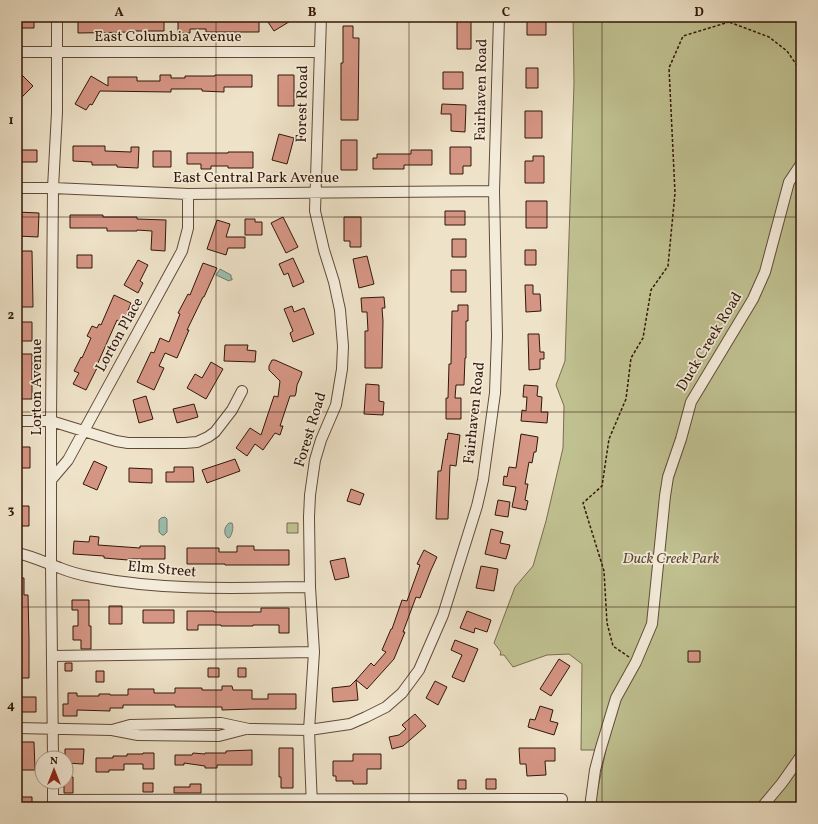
<svg xmlns="http://www.w3.org/2000/svg" width="818" height="824" font-family="Vollkorn,serif">
<style>
.green{fill:#c0c191;stroke:#796c4d}
.water{fill:#9bbfaf;stroke:#717c6d}
.lines{fill:none;stroke-linecap:round;stroke-linejoin:round}
.stream{stroke:#717c6d;stroke-width:2.5}
.building{fill:#d59584;stroke:#321709}
.minor-casing{stroke:#614a39;stroke-width:12}
.path{stroke:#321709;stroke-width:1.5;stroke-dasharray:3 2;stroke-linecap:butt}
.minor{stroke:#f4ecdb;stroke-width:10}
.grid{fill:none;stroke:#321709;stroke-width:1;stroke-opacity:0.55}
.labels{text-anchor:middle;dominant-baseline:central;stroke-width:3.5;stroke-linejoin:round;paint-order:stroke}
.street-label{font-size:15px;fill:#321709;stroke:#f4ecdb}
.park-label{font-size:15px;font-style:italic;fill:#5d4a32;stroke:#f4ecdb}
.neatline{fill:none;stroke:#321709;stroke-width:1.5}
.grid-label{font-size:13px;text-anchor:middle;font-weight:bold;fill:#321709}
</style>
<rect width="100%" height="100%" fill="#eee2c8"/>
<filter id="stains"><feTurbulence type="fractalNoise" baseFrequency=".005" numOctaves="4"/><feColorMatrix values="0 0 0 0 .2 0 0 0 0 .09 0 0 0 0 .02 0 0 0 .5 -.17"/></filter>
<radialGradient id="worn" r=".72"><stop offset=".6" stop-color="#630" stop-opacity="0"/><stop offset="1" stop-color="#630" stop-opacity=".3"/></radialGradient>
<path class="green" d="M573 17H801V807H595L596 797 606 750H581L582 664 569 654 547 655 513 667 504 655H500L501 652 494 643 515 587 533 566 546 521 563 448 564 406 556 385 565 361 574 83Z
M287 523H298V533H287Z"/>
<path class="water" d="M220 269 231 275V278H232V280H230L229 281 216 275Z
M165 517 167 519V532L164 535H162L159 532V520L161 518Z
M229 523H232C234 527 232 534 230 537L228 538C223 534 224 527 229 523Z"/>
<g class="lines">
<path class="stream" d="M584 17V20"/>
</g>
<path class="building" d="M17 17H34V28H17Z
M139 17H164V31H134V32L78 33V19H104V20H139Z
M178 17H196V21H233V19H259V32H206V29H190V33H178Z
M270 17H297L274 31 266 19Z
M457 17H471V49H457Z
M527 17H543V21H546V35H527Z
M343 26H353V38H359L358 120H341V63H343Z
M526 68H538V88H526Z
M443 72H463V89H443Z
M22 75 33 86 22 97 17 92V79Z
M160 75H171V78H185V76H215V75H252V87H224V92L202 91V89H171V92L100 91 92 105 90 104 86 110 75 104 91 76 108 86V77H137V81H160Z
M278 75H294V106H278Z
M442 104 466 105 465 132 451 131V114H441Z
M525 111H542V138H525Z
M279 134 294 138 287 164 272 160Z
M341 140H357V170H341Z
M73 146H105V151L131 152V147H139L138 168 117 167V165H92V162L73 161Z
M450 147H471V166H463V174H450Z
M17 150H37V162H17Z
M411 150H432V165H404V169H373V158H377V154H411Z
M153 151H171V167H153Z
M228 152H253V168H228V166H211V169H201V164H187V153H228Z
M533 156H544V183H525V161H533Z
M526 201H547V228H526Z
M445 211H465V225H445Z
M17 212 39 213 38 237 17 236Z
M70 215H103V217H137V219L166 220 165 251 151 250 152 231 137 230V231H107V228H70Z
M283 217 298 247 286 253 271 223Z
M344 217H361V247H350V241H344Z
M245 219H255V222H262V235H245Z
M217 220 230 224 226 237H245V248H228L226 255 207 249Z
M452 239H466V257H452Z
M525 250H536V265H525Z
M18 251H32L33 307H17Z
M77 255H92V268H77Z
M367 256 374 284 359 288 353 259Z
M293 258 304 282 293 287 288 273 284 275 279 264Z
M138 260 148 265 140 281 143 283 138 293 124 285Z
M203 263 217 268 204 297H203L187 330H189L177 358 165 353 159 366 164 368 154 390 137 382 151 352 154 353 160 338 169 342 180 314 178 313 188 294 190 295Z
M451 270H466V292H451Z
M525 285H533V294H540L541 311 526 312Z
M114 295 131 303 123 323 117 320 97 365 98 366 86 390 73 384 79 373 74 371 81 357 82 358 91 338 87 336 92 326 97 328 99 324 101 325Z
M384 297 385 308H382L383 321 382 368H365V331H368L367 312H362L361 298Z
M458 305H468V321H466V358H465L464 385H456L455 398H461V419H446V398H448L449 364H451L452 311H458Z
M292 306 294 312 304 308 314 334 293 342 290 333 293 331 284 309Z
M19 322H32V341H19Z
M528 334H539L540 352H544V359H540V369L529 370Z
M225 345H248L247 350 256 351 255 362 224 361Z
M20 354H32V399H17V384H20Z
M272 360H275L302 372 301 376 297 385 296 393 295 396H290L280 426H283L280 435 275 433 263 450 255 444 247 456 236 448 250 428 261 435 274 396 278 397 280 381 269 370V366Z
M211 362 223 369 206 399 187 388 195 374 202 378Z
M366 384 379 385V401L384 402 383 415 364 414Z
M524 385 538 386 537 396 542 397 541 412H548L547 423 521 421 522 410 526 411 527 397H523Z
M146 396 153 419 139 423 133 400Z
M194 404 198 417 177 423 173 409Z
M448 433 460 435 456 466 450 465 448 519H436L438 471H441L446 439 447 440Z
M521 434 538 437 536 452H534L532 463 529 462 525 484H528L525 500 528 501 526 510 512 507 516 487 503 485 504 476 507 477 509 467 516 468Z
M17 447H30V468H18Z
M235 459 240 471 207 483 202 470Z
M94 461 107 467 97 490 83 484Z
M174 467H193L194 482H166V472H174Z
M129 468 152 469V483L129 482Z
M351 489 364 494 360 505 347 501Z
M498 500 510 502 508 517 495 515Z
M17 506H29V526H17Z
M491 529 503 532 500 543 510 545 506 559 485 554Z
M90 536 99 537 98 545 140 548V546H165V559H128V560L104 558V556L73 554 74 541 89 542Z
M237 546H254V550H289V565H225V564H187V548H219V552H237Z
M424 550 437 557 431 570 420 598 416 597 403 632H405L394 659 367 689 356 680 371 663 374 666 386 652 382 650 391 629H392L402 600 407 601 420 565 417 564Z
M345 558 349 577 335 580 330 561Z
M481 566 498 569 494 591 476 588Z
M17 578H24V595H28L29 639V678H17Z
M72 600H89V626H91V649H81V640H73V626H78V610H72Z
M109 606H122V624H109Z
M261 608H289V633H279V625H253V626H221V625H198V630H187V611H214V612H261Z
M143 610H174V623H143Z
M467 611 491 620 487 632 475 628 474 633 460 628Z
M455 640 478 649 464 682 452 677 462 655 451 650Z
M688 651H700V662H688Z
M559 659 570 666 551 696 540 689Z
M65 663H72V671H65Z
M208 668H219V677H208Z
M238 668H246V677H238Z
M96 671H104V682H96Z
M356 680 358 700 333 702 332 688 350 686Z
M435 681 447 687 438 705 426 698Z
M222 686H232L233 690H252V699H268V694H296V709H252L222 710V707H175V705H123V708H110V711L77 710V716H63V704H68V693H77V696H99V694H110V695H128V689H154V693H175V688H202V690H222Z
M21 697H36V712H17V701H21Z
M540 706 553 710 550 721 558 723 554 735 528 727 530 719 535 720Z
M415 714 426 726 403 746 392 749 389 737 399 735 406 729 402 725Z
M17 742H34L35 770H17Z
M279 748H293V788H281V777H279Z
M519 748H555V761H545L546 775 527 776 526 764H520Z
M65 749H84L83 764 66 763V758H65Z
M252 750V765H217V768H205V766L184 763V765H175V755H192L193 753 205 754V753H226V751Z
M143 753H154V769H143V764H124V770H109V772H96V758H113V756H127V754H143Z
M353 754H381V769H367V784H353V781H336V776H333V761H353Z
M66 777H73V793H64V782H66Z
M486 779H496V789H486Z
M458 780H466V789H458Z
M143 783H153V792H143Z
M190 784H201V793H174V787H190Z
M19 797H32V807H19Z"/>
<g class="lines">
<defs>
<path id="minor" d="M17 52H319
M17 188H53L188 194 494 191
M17 421H51L116 441 128 443H185L197 442 208 437 215 432 232 410 242 391
M51 480 68 460 182 251 188 228V194
M17 553C32 556 46 563 60 568 70 572 81 575 92 577 164 591 237 588 310 587
M52 656 314 652
M17 728 112 730 138 735 219 736 246 729
M112 730 130 725 221 723 249 729 309 730 350 724 366 717 386 707 402 693 419 670 443 615 477 506 483 480 495 393 497 336 494 191 499 17
M53 758 51 565V421L53 188 57 112V17
M53 782V807
M53 800 562 799
M312 807 309 730 314 652 310 587 309 517 310 495 315 460 321 440 336 405 342 369 343 346 340 310 334 282 324 250 315 211 321 17
M590 807 595 770 600 751 616 698 636 662 652 624 665 496 668 477 681 439 691 402 753 299 765 272 789 182 801 164
M762 807 782 783 801 756"/>
</defs>
<use href="#minor" class="minor-casing"/>
<path class="path" d="M685 17 713 21 729 22 769 37 787 51 798 67 801 74
M629 657 613 646 607 623 604 571 583 503 602 486 609 439 626 399 631 358 643 338 651 290 668 266 675 193 669 68 683 36 729 22"/>
<use href="#minor" class="minor"/>
</g>
<path class="grid" d="M216 17V807M409 17V807M602 17V807M17 217H801M17 412H801M17 607H801"/>
<g class="labels">
<g class="street-label">
<text x="168" y="37">East Columbia Avenue</text>
<text transform="translate(482 90) rotate(-89)">Fairhaven Road</text>
<text transform="translate(303 104) rotate(-89)">Forest Road</text>
<text x="256" y="178">East Central Park Avenue</text>
<text transform="translate(120 335) rotate(-61)">Lorton Place</text>
<text transform="translate(710 342) rotate(-59)">Duck Creek Road</text>
<text transform="translate(37 387) rotate(-90)">Lorton Avenue</text>
<text transform="translate(475 413) rotate(-84)">Fairhaven Road</text>
<text transform="translate(311 430) rotate(-73)">Forest Road</text>
<text transform="translate(162 570) rotate(5)">Elm Street</text>
</g>
<g class="park-label">
<text x="671" y="559">Duck Creek Park</text>
</g>
</g>
<rect width="818" height="824" fill="none" stroke="#eee2c8" stroke-width="44"/>
<g transform="translate(54 770)"><circle r="19" fill="#f4ecdb" stroke="#a69787"/>
<path d="M0-3L7 15L0 10L-7 15Z" fill="#8f2418"/>
<text y="-6" font-size="11" font-weight="bold" text-anchor="middle" fill="#321709">N</text>
</g>
<rect x="22" y="22" width="774" height="780" class="neatline"/>
<g class="grid-label">
<text x="119" y="16">A</text>
<text x="312" y="16">B</text>
<text x="506" y="16">C</text>
<text x="699" y="16">D</text>
<text x="11" y="124">1</text>
<text x="11" y="319">2</text>
<text x="11" y="514">3</text>
<text x="11" y="709">4</text>
</g>
<rect width="100%" height="100%" filter="url(#stains)"/>
<rect width="100%" height="100%" fill="url(#worn)"/>
</svg>
